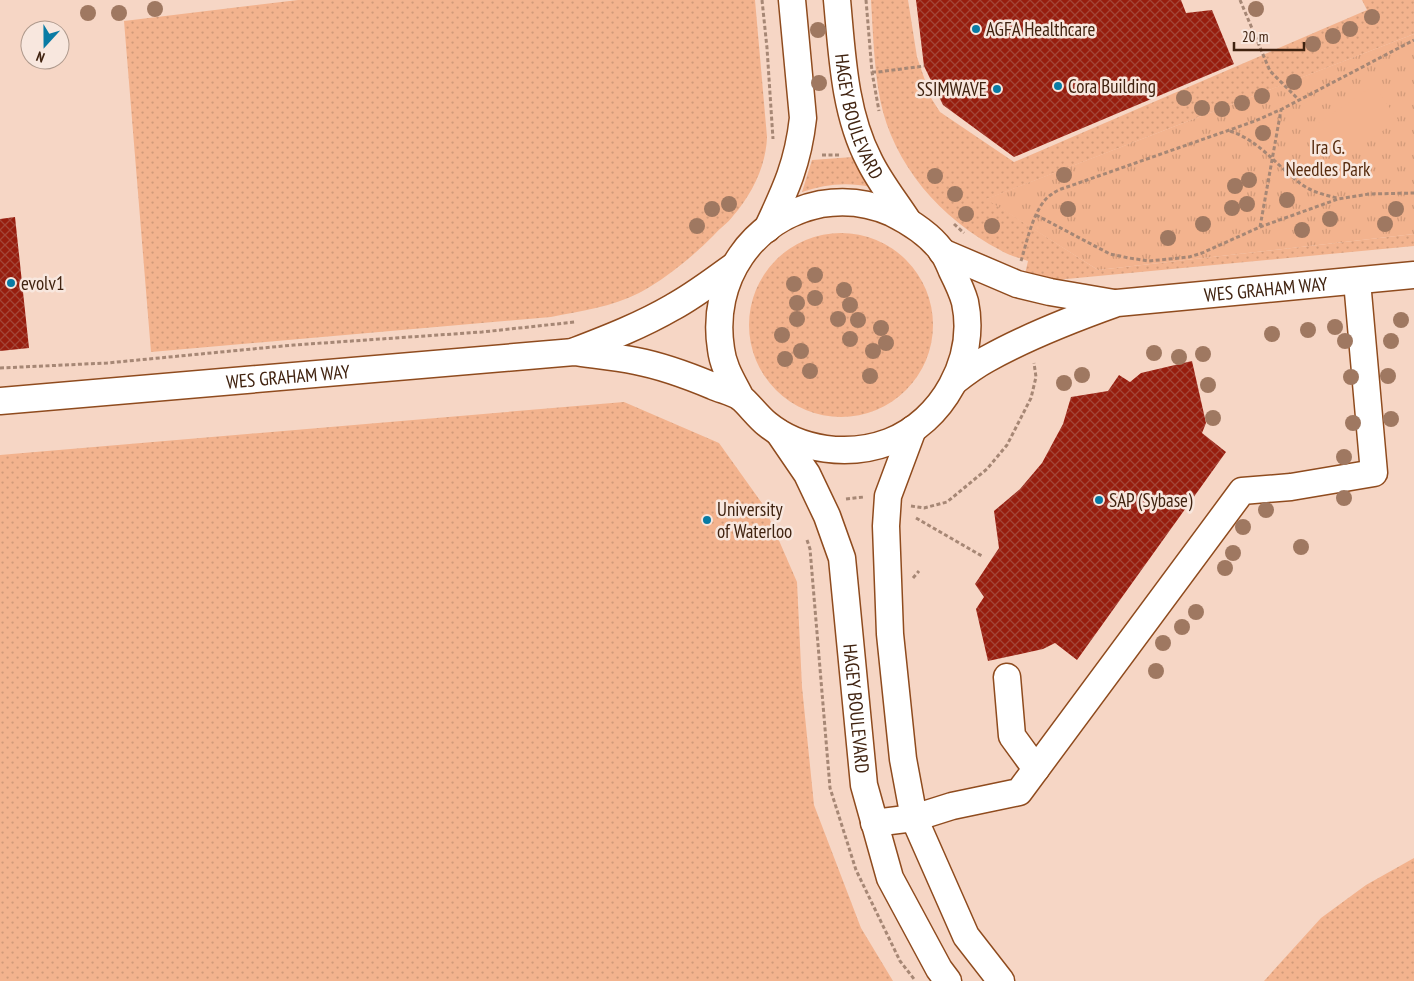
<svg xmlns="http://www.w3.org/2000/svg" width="1414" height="981" font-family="'PT Sans Narrow',sans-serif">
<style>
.grass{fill:url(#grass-dots)}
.park{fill:url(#park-tufts)}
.garden{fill:#f3b38e}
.building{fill:url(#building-cross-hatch)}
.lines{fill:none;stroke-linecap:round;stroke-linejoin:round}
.minor-casing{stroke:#8f4b1e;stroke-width:29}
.path{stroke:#a68775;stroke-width:3;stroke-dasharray:4 2.5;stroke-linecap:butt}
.minor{stroke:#fff;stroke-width:26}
.tree{fill:#9f7861}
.poi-dot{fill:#097ba4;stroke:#f8e7de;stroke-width:2}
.labels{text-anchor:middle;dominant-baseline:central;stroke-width:5;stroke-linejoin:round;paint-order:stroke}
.poi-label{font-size:19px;fill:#402310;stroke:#f8e7de;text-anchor:start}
.street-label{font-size:19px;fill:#402310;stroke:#f8e7de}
.park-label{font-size:19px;fill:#572c0f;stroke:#f8e7de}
</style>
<defs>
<pattern id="grass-dots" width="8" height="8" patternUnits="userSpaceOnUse" patternTransform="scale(1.25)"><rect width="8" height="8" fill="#f3b38e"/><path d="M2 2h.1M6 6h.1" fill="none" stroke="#d19a79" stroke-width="1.8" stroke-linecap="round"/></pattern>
<pattern id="park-tufts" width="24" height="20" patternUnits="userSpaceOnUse" patternTransform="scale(1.25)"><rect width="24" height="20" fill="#f3b38e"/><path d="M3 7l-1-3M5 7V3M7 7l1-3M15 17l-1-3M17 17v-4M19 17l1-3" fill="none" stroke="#d19a79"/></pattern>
<pattern id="building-cross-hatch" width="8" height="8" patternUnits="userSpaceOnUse" patternTransform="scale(1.25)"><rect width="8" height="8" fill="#971d0e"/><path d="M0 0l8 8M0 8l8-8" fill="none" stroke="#a34538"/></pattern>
</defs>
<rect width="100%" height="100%" fill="#f6d6c5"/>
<path class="grass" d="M298 0H755L767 137C766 166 752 194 733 216 728 223 720 228 714 235 692 257 667 278 639 293 612 307 580 311 551 317L151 352 124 21Z
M871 0H908L917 57 931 98 940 112 1014 162 1367 10 1362 0H1414V34L987 199 1098 270 1414 234V246L1056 280 1025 274 1028 261C1019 258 1008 255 1000 250 941 219 893 165 880 99 874 67 873 33 871 0Z
M853 157 871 187C847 182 825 184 802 192L812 160Z
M749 325a92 92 0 1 1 184 0a92 92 0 1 1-184 0Z
M624 402 719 443 764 506 797 582 802 687 814 805 861 928 893 981H0V455Z
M1414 858V981H1264L1321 918 1366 885Z"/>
<path class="park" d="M1414 34V234L1098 270 986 199Z"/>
<path class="garden" d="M1374 85 1398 120 1338 162 1313 127Z"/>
<path class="building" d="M916 0H1181L1186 13 1212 10 1234 64 1014 157 943 105 924 66Z
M15 217 29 348 0 351V219Z
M1192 361 1206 423 1202 433 1226 452 1077 660 1055 643 1043 649 988 661 976 609 984 597 975 584 999 548 994 511 1020 489 1042 463 1063 424 1071 397 1108 391 1119 375 1130 382 1141 373Z"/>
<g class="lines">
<defs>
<g id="minor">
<path id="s1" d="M837 0C842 53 844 112 869 160 879 181 895 201 908 221"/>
<path d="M767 229C786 189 798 163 803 118L792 0"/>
<path d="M942 252 1017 284 1050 292 1114 303"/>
<path d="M575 351C609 338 642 325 673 307 695 295 714 280 734 266"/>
<path id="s2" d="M955 381C965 373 976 365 987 359 1028 336 1072 319 1117 303L1414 275"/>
<path id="s3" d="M0 401 574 352C595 355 616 357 636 361 662 366 689 376 713 386 722 390 732 392 740 397 747 402 758 417 767 424 800 451 849 457 889 442 943 421 977 359 965 302 962 291 957 281 952 271 949 264 946 256 941 250 928 233 910 222 892 213 870 203 845 200 821 204 752 218 710 280 721 349 723 367 733 382 741 398"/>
<path d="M913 429 888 496 886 526 890 634 903 759 914 818 966 936 1001 981"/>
<path id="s4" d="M779 433 807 474 827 516 842 558 864 785 890 878 939 969 948 981"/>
<path d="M1007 677 1012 736 1036 769"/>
<path d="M874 823 914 818 952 806 1019 792 1242 491 1291 487 1374 473 1357 281"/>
</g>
</defs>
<use href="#minor" class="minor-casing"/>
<path class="path" d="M762 0 767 48 773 139
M866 0 872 72 879 111
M1240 0 1270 71 1299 100
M872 72H878L924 66
M1230 131C1260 141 1277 166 1301 184 1312 192 1325 195 1337 198
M822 155H841
M1036 215 1110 254 1129 258 1149 261 1189 257 1202 253 1260 227 1338 199 1369 194 1414 193
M954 224 964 233
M1260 227 1281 110
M1021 261C1027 242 1034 205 1052 194 1057 190 1064 188 1070 186L1255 121 1282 109 1414 40
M0 368 107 363 294 345 482 332 575 322
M846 499 864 497
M911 506 924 508 947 502 987 469 1007 445 1031 398 1036 377 1034 363
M916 518 982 556
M807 540 810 549 830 788 856 870 900 961 914 979
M913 578 919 571"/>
<use href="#minor" class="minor"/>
</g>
<g class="tree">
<circle cx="155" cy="9" r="8"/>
<circle cx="1256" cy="9" r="8"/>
<circle cx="88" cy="13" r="8"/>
<circle cx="119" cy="13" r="8"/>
<circle cx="1372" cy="17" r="8"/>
<circle cx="1350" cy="29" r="8"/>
<circle cx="818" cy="30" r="8"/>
<circle cx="1333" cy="36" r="8"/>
<circle cx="1313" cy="44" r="8"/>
<circle cx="1294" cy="82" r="8"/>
<circle cx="819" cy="83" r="8"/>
<circle cx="1262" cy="96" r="8"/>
<circle cx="1184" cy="98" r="8"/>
<circle cx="1242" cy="103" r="8"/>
<circle cx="1202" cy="108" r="8"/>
<circle cx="1222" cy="109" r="8"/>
<circle cx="1263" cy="133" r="8"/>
<circle cx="1064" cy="175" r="8"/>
<circle cx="935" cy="176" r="8"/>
<circle cx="1249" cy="180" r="8"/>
<circle cx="1235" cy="186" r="8"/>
<circle cx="955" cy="194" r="8"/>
<circle cx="1287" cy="200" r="8"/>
<circle cx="729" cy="204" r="8"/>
<circle cx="1247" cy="204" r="8"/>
<circle cx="1232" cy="208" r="8"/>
<circle cx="712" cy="209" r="8"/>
<circle cx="1068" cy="209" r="8"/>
<circle cx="1396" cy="209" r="8"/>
<circle cx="966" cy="214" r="8"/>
<circle cx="1330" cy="219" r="8"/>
<circle cx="1203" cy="224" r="8"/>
<circle cx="1385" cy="224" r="8"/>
<circle cx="697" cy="226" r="8"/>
<circle cx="992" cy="226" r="8"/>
<circle cx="1302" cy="230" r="8"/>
<circle cx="1168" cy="238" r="8"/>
<circle cx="815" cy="275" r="8"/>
<circle cx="794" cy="284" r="8"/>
<circle cx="844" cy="290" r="8"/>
<circle cx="815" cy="298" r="8"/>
<circle cx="797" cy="303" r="8"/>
<circle cx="850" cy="305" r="8"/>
<circle cx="797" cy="319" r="8"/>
<circle cx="838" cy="319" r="8"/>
<circle cx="858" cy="320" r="8"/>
<circle cx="1401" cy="320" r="8"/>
<circle cx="1335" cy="327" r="8"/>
<circle cx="881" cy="328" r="8"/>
<circle cx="1308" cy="330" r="8"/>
<circle cx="1272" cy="334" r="8"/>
<circle cx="782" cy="335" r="8"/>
<circle cx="850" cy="339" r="8"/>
<circle cx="1345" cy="341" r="8"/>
<circle cx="1391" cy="341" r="8"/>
<circle cx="886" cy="343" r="8"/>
<circle cx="801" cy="351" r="8"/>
<circle cx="873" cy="351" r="8"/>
<circle cx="1154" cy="353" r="8"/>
<circle cx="1203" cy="354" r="8"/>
<circle cx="1179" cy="357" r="8"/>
<circle cx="785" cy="359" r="8"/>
<circle cx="810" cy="371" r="8"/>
<circle cx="1082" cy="375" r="8"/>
<circle cx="870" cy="376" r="8"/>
<circle cx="1388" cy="376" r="8"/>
<circle cx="1351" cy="377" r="8"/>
<circle cx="1064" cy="383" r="8"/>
<circle cx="1208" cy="385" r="8"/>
<circle cx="1213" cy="418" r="8"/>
<circle cx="1391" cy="419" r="8"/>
<circle cx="1353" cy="423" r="8"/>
<circle cx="1344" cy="457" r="8"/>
<circle cx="1344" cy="498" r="8"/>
<circle cx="1266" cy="510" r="8"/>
<circle cx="1243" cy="527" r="8"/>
<circle cx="1301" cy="547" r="8"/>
<circle cx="1233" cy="553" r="8"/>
<circle cx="1225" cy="568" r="8"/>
<circle cx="1196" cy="612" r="8"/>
<circle cx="1182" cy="627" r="8"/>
<circle cx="1163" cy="643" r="8"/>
<circle cx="1156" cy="671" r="8"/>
</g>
<g class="poi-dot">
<circle cx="976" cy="29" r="5"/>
<circle cx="1058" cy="86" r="5"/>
<circle cx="997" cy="89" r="5"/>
<circle cx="11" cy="283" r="5"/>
<circle cx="1099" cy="500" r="5"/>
<circle cx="707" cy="520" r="5"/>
</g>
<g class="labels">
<g class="poi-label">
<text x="986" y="29">AGFA Healthcare</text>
<text x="1068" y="86">Cora Building</text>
<text x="987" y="89" text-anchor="end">SSIMWAVE</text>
<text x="21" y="283">evolv1</text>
<text x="1109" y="500">SAP (Sybase)</text>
<text x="717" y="509">University<tspan x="717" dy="22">of Waterloo</tspan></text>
</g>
<g class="street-label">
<text stroke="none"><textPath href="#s1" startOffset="119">HAGEY BOULEVARD</textPath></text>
<text stroke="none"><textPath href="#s2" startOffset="330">WES GRAHAM WAY</textPath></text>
<text stroke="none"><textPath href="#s3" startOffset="289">WES GRAHAM WAY</textPath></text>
<text stroke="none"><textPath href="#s4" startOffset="292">HAGEY BOULEVARD</textPath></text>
</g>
<g class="park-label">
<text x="1328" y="147">Ira G.<tspan x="1328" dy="22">Needles Park</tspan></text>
</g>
</g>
<g transform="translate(45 45) rotate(201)"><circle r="24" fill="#f8e7de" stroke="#ae998c"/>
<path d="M0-4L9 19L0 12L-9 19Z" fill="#097ba4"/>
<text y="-8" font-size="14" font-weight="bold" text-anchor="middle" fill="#402310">N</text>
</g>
<path d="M1234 42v8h70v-8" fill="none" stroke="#402310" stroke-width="2.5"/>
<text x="1242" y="42" font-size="15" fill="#402310" stroke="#f8e7de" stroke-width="4" paint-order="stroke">20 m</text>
</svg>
